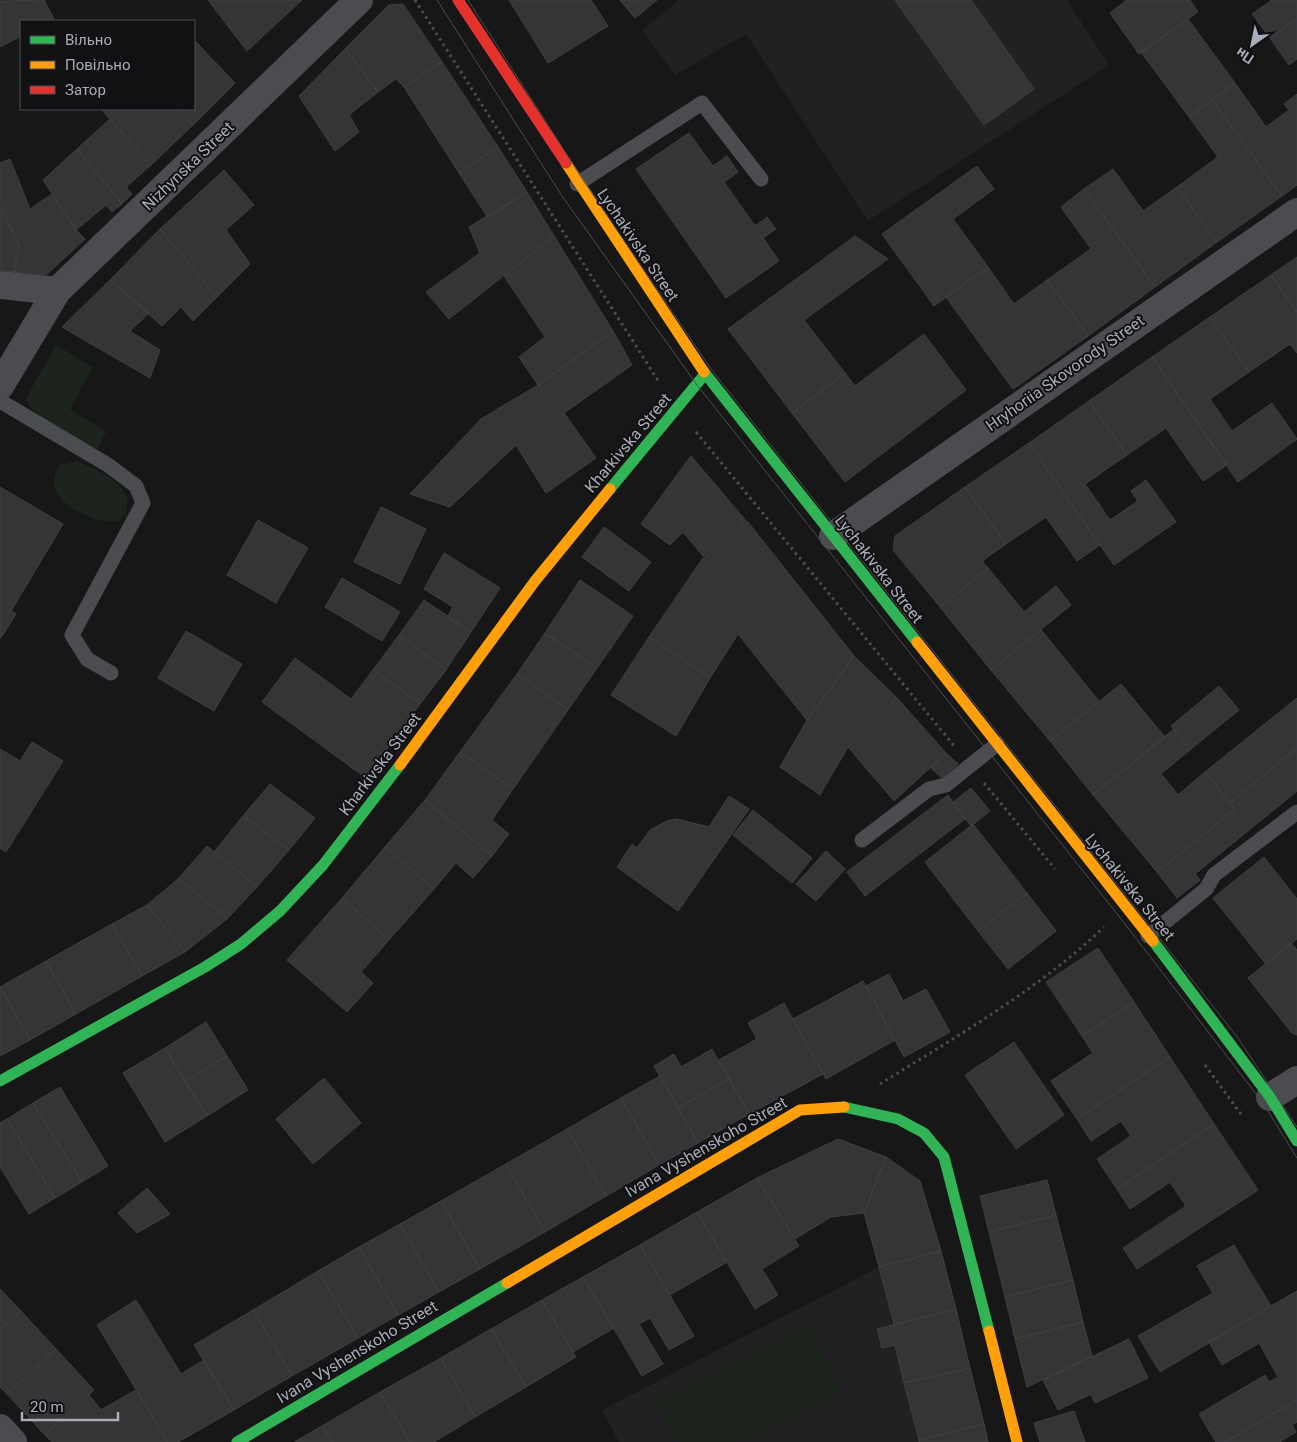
<svg xmlns="http://www.w3.org/2000/svg" width="1297" height="1442" font-family="Roboto,sans-serif">
<style>
.built{fill:#212123}
.green{fill:#1d241e}
.building{fill:#353536;stroke:#3f4043}
.lines{fill:none;stroke-linecap:round;stroke-linejoin:round}
.path{stroke:#4d4e52;stroke-width:3;stroke-dasharray:2.5 4;stroke-linecap:butt}
.lane{stroke:#4b4c50;stroke-width:15}
.street{stroke:#4b4c50;stroke-width:28}
.fast{stroke:#30b455;stroke-width:11}
.slow{stroke:#ff9f0a;stroke-width:11}
.jam{stroke:#e5322d;stroke-width:11}
.tram{stroke:#4b4c4f;stroke-width:1}
.labels{text-anchor:middle;dominant-baseline:central;stroke-width:4;stroke-linejoin:round;paint-order:stroke}
.street-label{font-size:16px;fill:#a8adb8;stroke:#111113}
</style>
<rect width="100%" height="100%" fill="#171717"/>
<path class="built" d="M679 0H1067L1109 65 868 221 746 34 675 75 642 30Z
M879 1267 920 1442H619L602 1410Z"/>
<path class="green" d="M56 345 93 367 70 409 106 432 97 449C72 436 37 425 26 398Z
M77 461C94 469 118 478 126 496 128 501 127 508 126 512L117 522C110 521 101 521 94 519 70 511 41 490 60 465Z
M810 1325 840 1390 738 1442H677L656 1404Z"/>
<path class="building" d="M44 0 54 19 49 21H21V36L0 47V1Z
M208 0H302L247 51Z
M509 0H591L608 26 548 63Z
M620 0H657L635 18Z
M895 0H971L1034 89 984 125Z
M1127 0H1190L1198 12 1139 54 1110 13Z
M1272 0H1297V18L1270 38 1252 14Z
M403 4 442 62 404 87 396 79 378 92 345 49 389 5Z
M1297 18V59L1289 65 1270 38Z
M1188 19 1235 83 1189 117 1141 52Z
M196 42 235 83 193 125 177 109H194V45Z
M345 49 378 92 349 115 359 132 335 151 299 96Z
M442 62 498 147 459 173 404 87Z
M1235 83 1266 127 1289 110 1284 104 1297 94V185L1282 196 1212 100Z
M1212 100 1282 196 1217 242 1177 187 1218 157 1189 117Z
M101 109H177L193 125 151 165Z
M110 119 151 165 126 187 132 194 122 204 77 149Z
M689 133 713 166 727 156 738 172 724 182 755 226 767 217 776 229 763 238 779 261 726 298 636 169Z
M498 147 527 192 488 218 459 173Z
M77 149 122 204 112 212 106 205 76 230 43 180Z
M10 159 30 209 52 194 76 230 85 239 46 275 14 272 19 245 0 204V163Z
M977 166 994 189 953 219 988 267 934 306 882 234Z
M1113 169 1143 211 1177 187 1217 242 1155 287 1084 189Z
M224 170 254 205 226 230 250 264 217 297 160 229Z
M1084 189 1155 287 1088 336 1047 280 1091 249 1061 207Z
M527 192 554 236 449 319 426 292 480 253 469 227Z
M0 207 19 245 14 272 0 270Z
M160 229 217 297 193 321 181 307 162 326 110 280Z
M554 236 613 331 538 385 519 357 545 337 504 276Z
M855 236 888 259 804 320 845 373 792 413 728 329Z
M1297 257V312L1271 275Z
M988 267 1014 304 1047 280 1088 336 1013 389 946 297Z
M1271 275 1297 312V353L1290 344 1249 372 1210 317Z
M110 280 149 313 130 331 160 350 150 378 62 327Z
M1210 317 1249 372 1210 399 1232 431 1272 403 1297 439 1238 482 1152 357Z
M613 331 632 365 564 413 596 458 546 493 516 445 450 507 410 494 481 419 538 385Z
M924 334 966 390 845 482 792 413 845 373 855 386Z
M1152 357 1227 465 1203 481 1166 428 1127 455 1089 401Z
M1089 401 1127 455 1085 484 1110 520 1138 501 1131 491 1146 480 1176 522 1114 565 1029 443Z
M1029 443 1100 545 1077 561 1046 517 1006 544 965 487Z
M691 456 747 522 703 556 683 532 670 545 641 524Z
M0 487 63 524 11 611 16 614 0 639Z
M965 487 1006 544 982 561 988 568 940 607 893 550 895 536Z
M381 507 426 529 400 584 354 562Z
M258 520 308 548 276 603 227 575Z
M748 522 854 656 807 720 738 634 710 678 649 637 703 558Z
M604 527 651 562 629 591 582 557Z
M444 553 500 588 471 632 447 618 453 607 424 589Z
M988 568 1024 612 1056 586 1071 605 991 670 940 607Z
M342 578 400 612 382 641 325 607Z
M580 580 633 616 597 668 545 633Z
M424 600 471 632 446 670 399 635Z
M1041 630 1099 701 1050 741 991 670Z
M186 631 242 664 214 711 158 678Z
M545 633 597 668 568 710 517 674Z
M399 635 446 670 420 704 373 670Z
M649 637 710 678 676 736 611 695Z
M854 656 897 698 848 747 820 795 780 767 807 720Z
M295 658 351 699 373 670 420 704 366 778 262 702Z
M517 674 568 710 513 789 460 752Z
M1121 684 1165 737 1093 795 1050 741Z
M1219 686 1239 710 1191 749 1171 726Z
M897 698 946 753 894 801 848 747Z
M1297 698V748L1230 803 1205 772Z
M1174 729 1191 749 1161 774 1178 795 1205 772 1235 809 1157 872 1093 795Z
M32 742 63 761 6 852 0 848V749L20 761Z
M1297 748V791L1195 874 1200 880 1177 898 1157 872 1235 809 1230 803Z
M460 752 513 789 492 820 509 834 492 856 425 800Z
M946 753 958 764 942 778 931 768Z
M270 784 315 818 289 850 243 816Z
M971 788 990 811 971 826 952 803Z
M948 795 965 819 865 896 847 872Z
M729 796 749 809 678 911 617 867 632 844 637 848 650 830 667 821 677 819 709 827Z
M425 800 492 856 473 878 456 863 434 889 385 847Z
M753 810 812 858 792 883 733 835Z
M243 816 289 850 257 887 214 852Z
M973 824 1027 893 978 931 925 862Z
M207 846 257 887 228 918 178 879Z
M385 847 434 889 389 940 342 898Z
M826 851 845 869 816 901 796 884Z
M1264 857 1297 899V939L1266 964 1213 898Z
M178 879 228 918 185 952 147 905Z
M1027 893 1056 931 1008 969 978 931Z
M342 898 389 940 361 972 373 983 347 1012 287 960Z
M147 905 185 952 142 976 112 924Z
M112 924 142 976 76 1014 46 961Z
M1291 943 1297 950V1035L1292 1033 1248 978Z
M1098 948 1134 1002 1082 1036 1046 982Z
M46 961 76 1014 30 1040 0 987Z
M889 974 903 1001 926 989 950 1032 904 1057 866 986Z
M863 981 895 1040 826 1079 793 1019Z
M0 987 30 1040 0 1056Z
M1134 1002 1170 1057 1077 1119 1051 1081 1093 1053 1082 1036Z
M784 1003 823 1074 749 1114 719 1060 757 1039 748 1023Z
M206 1022 227 1056 185 1082 165 1048Z
M1014 1042 1064 1115 1016 1149 965 1075Z
M165 1048 207 1116 165 1142 123 1073Z
M712 1049 729 1079 678 1108 654 1066 674 1054 681 1067Z
M227 1056 248 1090 207 1116 185 1082Z
M1170 1057 1214 1124 1117 1189 1097 1159 1131 1136 1121 1121 1091 1141 1077 1119Z
M660 1076 698 1143 659 1165 621 1098Z
M324 1078 361 1123 313 1164 276 1119Z
M729 1079 749 1114 698 1143 678 1108Z
M60 1087 108 1166 82 1182 33 1103Z
M621 1098 659 1165 606 1196 567 1129Z
M33 1103 82 1182 55 1198 7 1119Z
M7 1119 55 1198 29 1214 0 1167V1123Z
M1214 1124 1258 1190 1137 1269 1123 1248 1186 1206 1170 1182 1130 1209 1117 1189Z
M567 1129 606 1196 545 1232 506 1164Z
M838 1139 886 1157 864 1213 831 1217 795 1239 757 1178Z
M886 1157 920 1181 941 1251 879 1267 864 1213Z
M506 1164 545 1232 480 1269 441 1201Z
M757 1178 799 1246 762 1269 778 1295 755 1309 697 1212Z
M1047 1180 1056 1215 989 1232 980 1196Z
M147 1188 170 1214 137 1233 118 1213Z
M441 1201 480 1269 439 1292 400 1224Z
M697 1212 727 1262 670 1295 640 1245Z
M1056 1215 1073 1280 1005 1297 989 1232Z
M400 1224 439 1292 398 1315 359 1247Z
M640 1245 694 1336 669 1350 650 1318 639 1324 663 1364 642 1376 583 1277Z
M1234 1245 1271 1306 1160 1372 1138 1336 1213 1293 1197 1266Z
M359 1247 398 1315 358 1338 318 1271Z
M941 1251 956 1309 894 1325 879 1267Z
M318 1271 358 1338 292 1376 253 1310Z
M583 1277 614 1328 573 1352 542 1300Z
M1073 1280 1083 1322 1015 1339 1005 1297Z
M0 1289 21 1311 0 1330Z
M1297 1291V1400L1225 1442H1216L1199 1414 1265 1375 1269 1382 1278 1377 1259 1343 1222 1365 1209 1342Z
M136 1300 181 1374 204 1360 234 1410 178 1442H168L97 1325Z
M542 1300 576 1357 526 1387 491 1329Z
M956 1309 970 1368 904 1383 895 1345 882 1348 877 1329Z
M253 1310 292 1376 234 1410 194 1345Z
M21 1311 56 1349 7 1394 0 1387V1330Z
M1083 1322 1092 1356 1027 1387 1015 1339Z
M491 1329 526 1387 475 1417 441 1358Z
M1129 1339 1148 1378 1095 1403 1091 1394 1058 1410 1043 1380Z
M56 1349 94 1390 45 1435 7 1394Z
M441 1358 475 1417 434 1442H410L380 1392Z
M970 1368 984 1424 919 1440 904 1383Z
M136 1390 168 1442H52L45 1435 89 1395 101 1410Z
M380 1392 410 1442H332L322 1426Z
M1297 1400V1422L1292 1425 1296 1432 1279 1442H1225Z
M1074 1411 1085 1442H1040L1034 1423Z
M984 1424 988 1442H919V1440Z
M322 1426 332 1442H294Z"/>
<g class="lines">
<path class="path" d="M415 0 659 382
M696 432 955 747
M984 783 1055 869
M1205 1065 1243 1117
M880 1084C957 1036 1038 990 1104 927"/>
<path class="lane" d="M577 184 702 103 761 179
M0 401 108 465 136 486 143 503 72 635 87 659 111 673
M862 840 929 789 946 785 997 744
M1148 936 1206 889 1214 875 1297 812"/>
<path class="street" d="M0 285 57 291
M0 386 57 291 359 0
M833 536 1297 212
M1270 1097 1297 1080
M0 1428 13 1442"/>
<path class="fast" d="M704 372 917 642
M610 489 705 374
M1153 941 1270 1097 1297 1141
M0 1081 205 967 241 944 280 911 323 865 400 765
M844 1107 898 1119 924 1133 944 1157 989 1331
M237 1442 507 1283"/>
<path class="slow" d="M566 163 704 372
M917 642 1153 941
M400 765 535 581 610 489
M507 1283 800 1110 844 1107
M989 1331 1017 1442"/>
<path class="jam" d="M458 0 566 163"/>
<path class="tram" d="M437 0 562 196 697 385 1118 915 1263 1103 1297 1158
M468 0 583 180 711 369 1238 1038 1297 1127"/>
</g>
<g class="labels">
<g class="street-label">
<text transform="translate(188 166) rotate(-44)">Nizhynska Street</text>
<text transform="translate(638 245) rotate(56)">Lychakivska Street</text>
<text transform="translate(1065 373) rotate(-35)">Hryhoriia Skovorody Street</text>
<text transform="translate(628 443) rotate(-50)">Kharkivska Street</text>
<text transform="translate(879 569) rotate(52)">Lychakivska Street</text>
<text transform="translate(380 764) rotate(-53)">Kharkivska Street</text>
<text transform="translate(1130 887) rotate(51)">Lychakivska Street</text>
<text transform="translate(706 1147) rotate(-30)">Ivana Vyshenskoho Street</text>
<text transform="translate(357 1352) rotate(-31)">Ivana Vyshenskoho Street</text>
</g>
</g>
<rect x="20" y="20" width="175" height="90" fill="#111113" stroke="#4d4f55"/>
<rect x="30" y="36" width="25" height="8" fill="#30b455" stroke="#4d4f55"/>
<text x="65" y="45" font-size="15" fill="#a8adb8">Вільно</text>
<rect x="30" y="61" width="25" height="8" fill="#ff9f0a" stroke="#4d4f55"/>
<text x="65" y="70" font-size="15" fill="#a8adb8">Повільно</text>
<rect x="30" y="86" width="25" height="8" fill="#e5322d" stroke="#4d4f55"/>
<text x="65" y="95" font-size="15" fill="#a8adb8">Затор</text>
<g transform="translate(1252 45) rotate(213)" stroke="#111113" stroke-width="4" paint-order="stroke">
<path d="M0-4L9 19L0 12L-9 19Z" fill="#a8adb8"/>
<text y="-8" font-size="14" font-weight="bold" text-anchor="middle" fill="#a8adb8">Пн</text>
</g>
<path d="M22 1412v8h96v-8" fill="none" stroke="#a8adb8" stroke-width="2.5"/>
<text x="30" y="1412" font-size="15" fill="#a8adb8" stroke="#111113" stroke-width="4" paint-order="stroke">20 m</text>
</svg>
